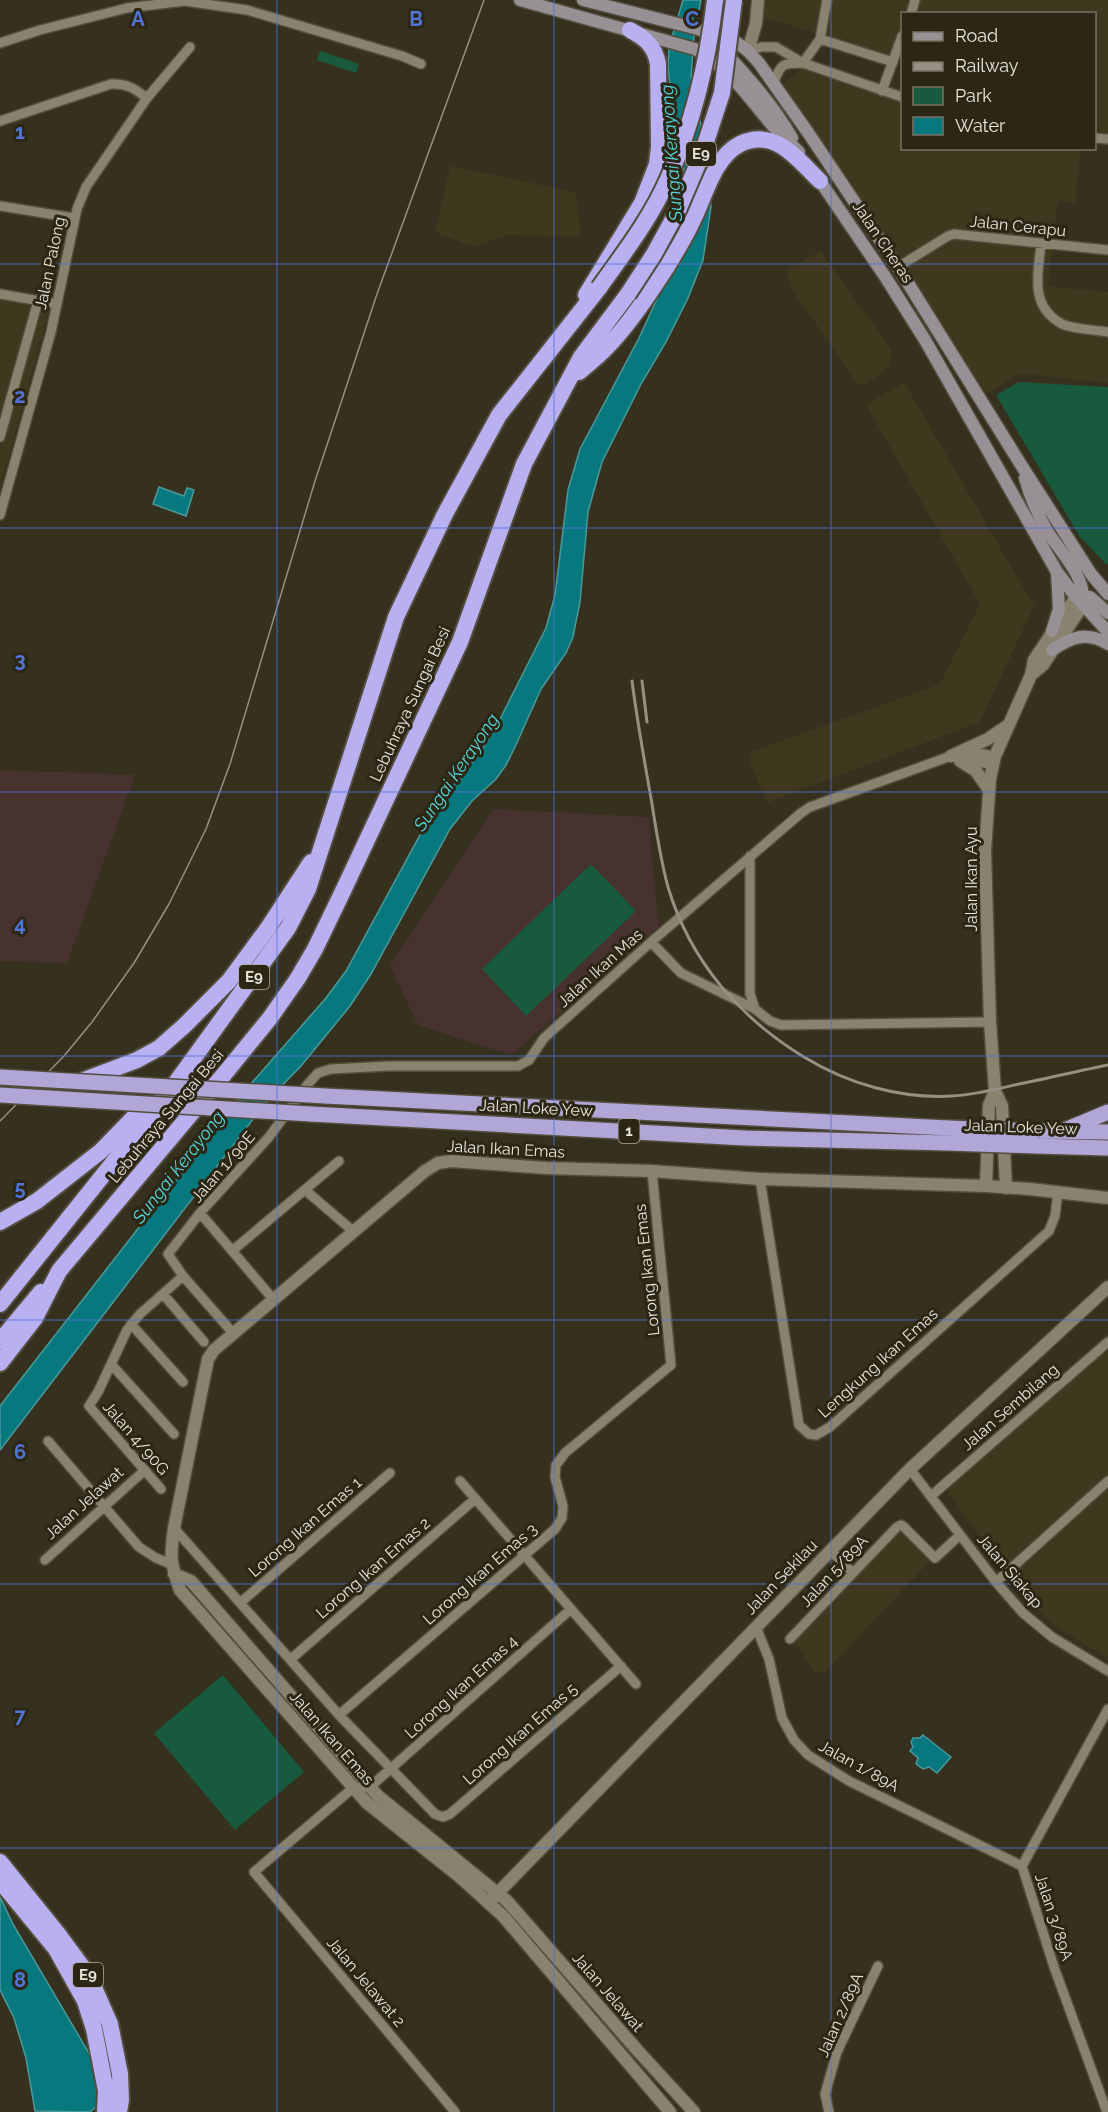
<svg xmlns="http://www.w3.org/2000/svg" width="1108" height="2112" font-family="Raleway,sans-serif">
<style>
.built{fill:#3f371e}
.education{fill:#473230}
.green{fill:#185a3d}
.water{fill:#07797e;stroke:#4b999a;stroke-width:1.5}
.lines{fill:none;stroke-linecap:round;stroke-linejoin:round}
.minor-casing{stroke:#534d3e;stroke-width:12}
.tertiary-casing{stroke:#534d3e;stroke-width:15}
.secondary-casing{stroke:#534d3e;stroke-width:15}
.trunk-casing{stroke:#534d3e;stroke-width:18}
.motorway-casing{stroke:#534d3e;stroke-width:20}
.minor{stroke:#89826e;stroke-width:9}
.tertiary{stroke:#89826e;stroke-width:12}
.secondary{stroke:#979095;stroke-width:12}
.trunk{stroke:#b0a7d7;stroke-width:15}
.motorway{stroke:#b9b0f1;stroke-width:16}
.tram{stroke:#959083;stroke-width:1.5}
.rail{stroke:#959083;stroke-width:3}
.trunk-bridge-casing{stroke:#534d3e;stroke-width:18;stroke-linecap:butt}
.motorway-bridge-casing{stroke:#534d3e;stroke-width:20;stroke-linecap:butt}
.trunk-bridge{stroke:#b0a7d7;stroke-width:15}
.motorway-bridge{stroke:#b9b0f1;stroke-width:16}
.grid{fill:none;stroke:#5074d9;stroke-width:1.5;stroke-opacity:0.55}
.labels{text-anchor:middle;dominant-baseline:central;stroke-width:6;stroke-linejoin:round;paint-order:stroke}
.shield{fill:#2c2615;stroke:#b0aca0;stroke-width:1.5}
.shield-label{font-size:15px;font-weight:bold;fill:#e9e5db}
.street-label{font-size:16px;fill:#e9e5db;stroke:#2c2615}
.water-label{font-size:18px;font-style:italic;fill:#57d7de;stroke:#2c2615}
.grid-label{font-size:20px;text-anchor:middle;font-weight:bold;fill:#5074d9;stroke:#2c2615;stroke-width:6;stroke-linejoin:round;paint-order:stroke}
</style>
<rect width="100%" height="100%" fill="#36301f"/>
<path class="built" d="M765 0H1108V135L1095 133 1094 14H902V60L763 17Z
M804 67 902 100V148L1081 149 1075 203 1058 201 1048 286 1108 292V383L1025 374 1016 376 984 395 782 85Z
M450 166 576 192 581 236 507 235 473 247 435 232Z
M821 251 890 348 892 354 889 364 884 372 865 384 860 385 856 382 791 288 785 269Z
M0 299 50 307 0 488Z
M904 382 1034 606 980 722 767 803 750 763V752L940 684 980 604 866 405Z
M1108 1333V1658L1056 1627 1016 1590 941 1481Z
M900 1529 932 1559 824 1673 815 1672 794 1640Z"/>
<path class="education" d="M0 770 135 775 67 963 0 961Z
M493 809 648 817 659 927 511 1055 418 1025 390 966Z"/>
<path class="green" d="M320 51 359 64 356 73 317 60Z
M1019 382 1108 387V564H1106L1080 537 996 395Z
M591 864 636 911 526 1016 482 969Z
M223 1675 304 1772 235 1830 154 1733Z"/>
<path class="water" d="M683 0H701L694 37 691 77 703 135 711 207 703 260 688 298 666 342 641 384 602 462 588 512 580 602 573 637 566 653 541 689 515 747 506 765 496 779 472 801 450 829 371 974 350 1006 301 1066 267 1101 0 1450V1406L249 1086 326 998 346 971 426 824 443 798 479 754 495 729 546 628 555 595 568 490 580 449 639 338 662 288 689 220 683 165 672 107 668 66 669 47Z
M159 487 184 496 187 488 194 490 186 516 153 504Z
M923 1735 951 1757 937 1773 929 1767 923 1769 916 1764 918 1758 910 1751 913 1747 911 1742 913 1738H920Z
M0 1897 14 1926 99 2070 97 2106 90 2112 35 2111 26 2058 14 2018 0 1990Z"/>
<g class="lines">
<defs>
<path id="minor" d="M911 14 915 0
M820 39 893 62
M0 43 40 30 127 8 185 1 247 10 402 56 421 64
M748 51 761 47H776L803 63 902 97
M803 63 820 39 827 0
M774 83C780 63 784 63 803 63
M882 91 902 36
M0 121 111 84C127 83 135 89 147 98
M1094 138 1108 139
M0 206 74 218
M1041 244C1038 274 1029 306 1062 324 1072 329 1096 330 1108 332
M898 267 948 236 954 234 1108 250
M0 294 57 304
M0 437 38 301
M0 515 51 332 77 209 86 187 147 98 190 47
M962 761 993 764
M750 856V994L755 1009
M651 942 681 973 755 1009 770 1021 781 1025 990 1022
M760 1179 799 1425 809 1434 816 1435 830 1427 1049 1231 1055 1216 1058 1192
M305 1190 353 1231
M200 1213 273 1299
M232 1251 339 1161
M163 1294 204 1342
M131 1324 183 1382
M233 1333 183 1276 168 1254 200 1213 269 1137 308 1084 318 1073 331 1069 389 1066H518L529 1060 544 1038 651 942 801 813 810 807 951 756 977 753 995 756
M111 1364 174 1434
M48 1441 139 1547 156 1558 171 1564
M910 1469 996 1582 1023 1613 1052 1637 1108 1671
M460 1481 636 1684
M161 1489 89 1406 98 1392 127 1330 140 1314 183 1276
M931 1496 1108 1342
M174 1528 339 1715 435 1814 443 1817 450 1814 621 1666
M830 1550 853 1573
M45 1560 145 1470
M996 1582 1108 1481
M240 1603 390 1473
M756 1627 769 1659 782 1718 794 1740 808 1755 849 1781 1022 1866
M790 1639 897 1527 901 1525 904 1527 935 1558 960 1535
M291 1659 475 1499
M339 1715 555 1529 562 1518 563 1506 555 1477 556 1465 565 1453 671 1365 652 1171
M455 2112 254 1872 353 1788 370 1787 571 1609
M829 2112 825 2094 837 2052 878 1966
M1107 2112 1054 1967 1022 1866 1108 1709"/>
<path id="tertiary" d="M721 37 725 0
M748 51 756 23 758 0
M1031 675 1043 665 1083 605
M951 756 988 739 1007 726
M960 761 976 771 989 790
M986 1186 989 1105 995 1091
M1006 1188 1002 1106 995 1091 990 1022 985 850 990 779 995 756 1031 675 1034 660 1076 597
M174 1574 191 1581 378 1796 507 1901 638 2051 694 2112
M489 1902 910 1469 1108 1287
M670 2112 503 1916 460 1877 367 1803 180 1590C170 1561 170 1558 174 1528L208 1359 214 1350 425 1171 438 1163 451 1161 546 1168 652 1171 760 1179 986 1186 1030 1189 1108 1198"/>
<path id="secondary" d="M520 0 695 49C729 67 747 96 772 125 780 134 790 143 799 152
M583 0 698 29 736 42 748 51 759 63 809 134 898 267 1023 468 1091 574 1108 594
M723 50C748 77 773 105 792 138
M816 175 886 278 925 340 1057 572 1076 597 1108 632
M1025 478C1030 497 1039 517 1049 534 1064 556 1086 577 1083 605
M1077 597H1090L1108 613
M1052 631 1059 609 1057 573
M1052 650C1071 637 1087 631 1108 644"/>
<path id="trunk" d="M325 1096 948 1128
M311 1114 745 1138 948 1143
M1065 1130 1108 1112
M1035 1131 1108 1132
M1036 1146 1108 1148"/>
<path id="motorway" d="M586 295 642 203 657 164 659 147 658 64C655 46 645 38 630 30
M579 372C588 364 598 357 606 348 628 326 649 294 666 268 676 252 685 237 693 220 705 196 714 157 740 144 775 127 798 160 820 181
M79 1082 137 1060 159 1048 184 1026 229 981 268 928 311 862
M0 1222 37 1201 101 1151 133 1118 164 1099 288 928 308 889 396 617 445 514 499 415 599 288
M0 1304 156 1109
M0 1341 41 1292
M0 1363 35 1318 59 1271 226 1072 270 1018 298 978 315 949 343 891 460 642 524 464 581 357 628 294
M0 1862 58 1934 89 1976 110 2024 120 2074 121 2100 119 2112
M0 1881 56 1949 85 2001 94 2029 106 2091 105 2112"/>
</defs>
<use href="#minor" class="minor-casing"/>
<use href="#tertiary" class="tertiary-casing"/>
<use href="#secondary" class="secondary-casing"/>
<use href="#trunk" class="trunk-casing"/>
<use href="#motorway" class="motorway-casing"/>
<use href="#minor" class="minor"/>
<use href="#tertiary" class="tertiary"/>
<use href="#secondary" class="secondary"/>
<use href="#trunk" class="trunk"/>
<use href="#motorway" class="motorway"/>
<path class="tram" d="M0 1121 64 1056 92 1022 134 963 169 904 206 829 230 764 315 481 377 294 484 0"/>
<path class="rail" d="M632 681C637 720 644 759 651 798 656 828 660 858 668 887 690 961 740 1018 804 1057 848 1084 901 1099 952 1096 974 1095 997 1089 1019 1084 1049 1078 1078 1071 1108 1065
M642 681 647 722"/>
<defs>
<path id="trunk-bridge" d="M0 1077 325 1096
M0 1095 311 1114
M948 1128 1035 1131
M948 1143 1036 1146"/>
<path id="motorway-bridge" d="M599 288C624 253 651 218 668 179 693 123 708 60 715 0
M628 294 654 254 678 210 702 154 722 93 734 0"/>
</defs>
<use href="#trunk-bridge" class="trunk-bridge-casing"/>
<use href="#motorway-bridge" class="motorway-bridge-casing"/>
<use href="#trunk-bridge" class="trunk-bridge"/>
<use href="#motorway-bridge" class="motorway-bridge"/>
</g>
<path class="grid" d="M277 0V2112M554 0V2112M831 0V2112M0 264H1108M0 528H1108M0 792H1108M0 1056H1108M0 1320H1108M0 1584H1108M0 1848H1108"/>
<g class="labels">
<g class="shield">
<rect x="686" y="142" width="30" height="24" rx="4.5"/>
<rect x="239" y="965" width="30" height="24" rx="4.5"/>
<rect x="618.5" y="1119" width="21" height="24" rx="4.5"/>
<rect x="73" y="1963" width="30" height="24" rx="4.5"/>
</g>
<g class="shield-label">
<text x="701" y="154">E9</text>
<text x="254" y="977">E9</text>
<text x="629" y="1131">1</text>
<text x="88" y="1975">E9</text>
</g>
<g class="street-label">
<text transform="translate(1018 226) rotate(6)">Jalan Cerapu</text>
<text transform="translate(883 242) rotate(56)">Jalan Cheras</text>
<text transform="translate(50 263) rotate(-78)">Jalan Palong</text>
<text transform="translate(410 704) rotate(-65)">Lebuhraya Sungai Besi</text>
<text transform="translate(971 879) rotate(-90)">Jalan Ikan Ayu</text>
<text transform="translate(600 968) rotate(-42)">Jalan Ikan Mas</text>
<text transform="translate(536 1108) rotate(3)">Jalan Loke Yew</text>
<text transform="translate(166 1116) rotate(-50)">Lebuhraya Sungai Besi</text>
<text transform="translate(1021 1127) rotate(2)">Jalan Loke Yew</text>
<text transform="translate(506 1149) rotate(3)">Jalan Ikan Emas</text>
<text transform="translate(223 1167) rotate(-49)">Jalan 1/90E</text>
<text transform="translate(647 1270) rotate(-96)">Lorong Ikan Emas</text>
<text transform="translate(878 1363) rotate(-42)">Lengkung Ikan Emas</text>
<text transform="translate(1010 1407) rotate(-41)">Jalan Sembilang</text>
<text transform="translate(136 1438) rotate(49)">Jalan 4/90G</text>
<text transform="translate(84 1503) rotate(-42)">Jalan Jelawat</text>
<text transform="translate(305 1527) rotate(-41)">Lorong Ikan Emas 1</text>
<text transform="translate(373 1568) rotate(-41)">Lorong Ikan Emas 2</text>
<text transform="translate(834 1571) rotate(-47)">Jalan 5/89A</text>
<text transform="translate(1010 1571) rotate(50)">Jalan Siakap</text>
<text transform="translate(480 1574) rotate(-41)">Lorong Ikan Emas 3</text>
<text transform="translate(781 1577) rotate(-46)">Jalan Sekilau</text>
<text transform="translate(461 1687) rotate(-42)">Lorong Ikan Emas 4</text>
<text transform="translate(520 1734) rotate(-41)">Lorong Ikan Emas 5</text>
<text transform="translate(332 1738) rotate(49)">Jalan Ikan Emas</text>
<text transform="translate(859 1766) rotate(29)">Jalan 1/89A</text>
<text transform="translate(1054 1917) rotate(72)">Jalan 3/89A</text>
<text transform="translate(366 1982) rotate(50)">Jalan Jelawat 2</text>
<text transform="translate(608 1992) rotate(49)">Jalan Jelawat</text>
<text transform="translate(840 2015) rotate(-66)">Jalan 2/89A</text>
</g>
<g class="water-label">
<text transform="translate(671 153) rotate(-94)">Sungai Kerayong</text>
<text transform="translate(456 772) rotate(-56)">Sungai Kerayong</text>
<text transform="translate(178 1167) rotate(-52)">Sungai Kerayong</text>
</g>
</g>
<g class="grid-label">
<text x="138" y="26">A</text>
<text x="416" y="26">B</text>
<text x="692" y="26">C</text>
<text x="20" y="139">1</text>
<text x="20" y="403">2</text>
<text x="20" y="667">3</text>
<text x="20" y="931">4</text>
<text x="20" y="1195">5</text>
<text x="20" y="1459">6</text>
<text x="20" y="1723">7</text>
<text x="20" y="1987">8</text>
</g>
<rect x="901" y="12" width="195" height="138" fill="#2c2615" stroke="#787264" stroke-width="1.5"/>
<rect x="913" y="32" width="30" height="9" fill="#979095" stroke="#787264" stroke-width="1.5"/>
<text x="955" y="42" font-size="18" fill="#e9e5db">Road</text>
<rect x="913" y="62" width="30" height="9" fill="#959083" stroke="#787264" stroke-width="1.5"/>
<text x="955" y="72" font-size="18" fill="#e9e5db">Railway</text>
<rect x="913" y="87" width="30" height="18" fill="#185a3d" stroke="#787264" stroke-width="1.5"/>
<text x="955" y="102" font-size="18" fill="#e9e5db">Park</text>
<rect x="913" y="117" width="30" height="18" fill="#07797e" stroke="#787264" stroke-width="1.5"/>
<text x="955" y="132" font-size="18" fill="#e9e5db">Water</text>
</svg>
